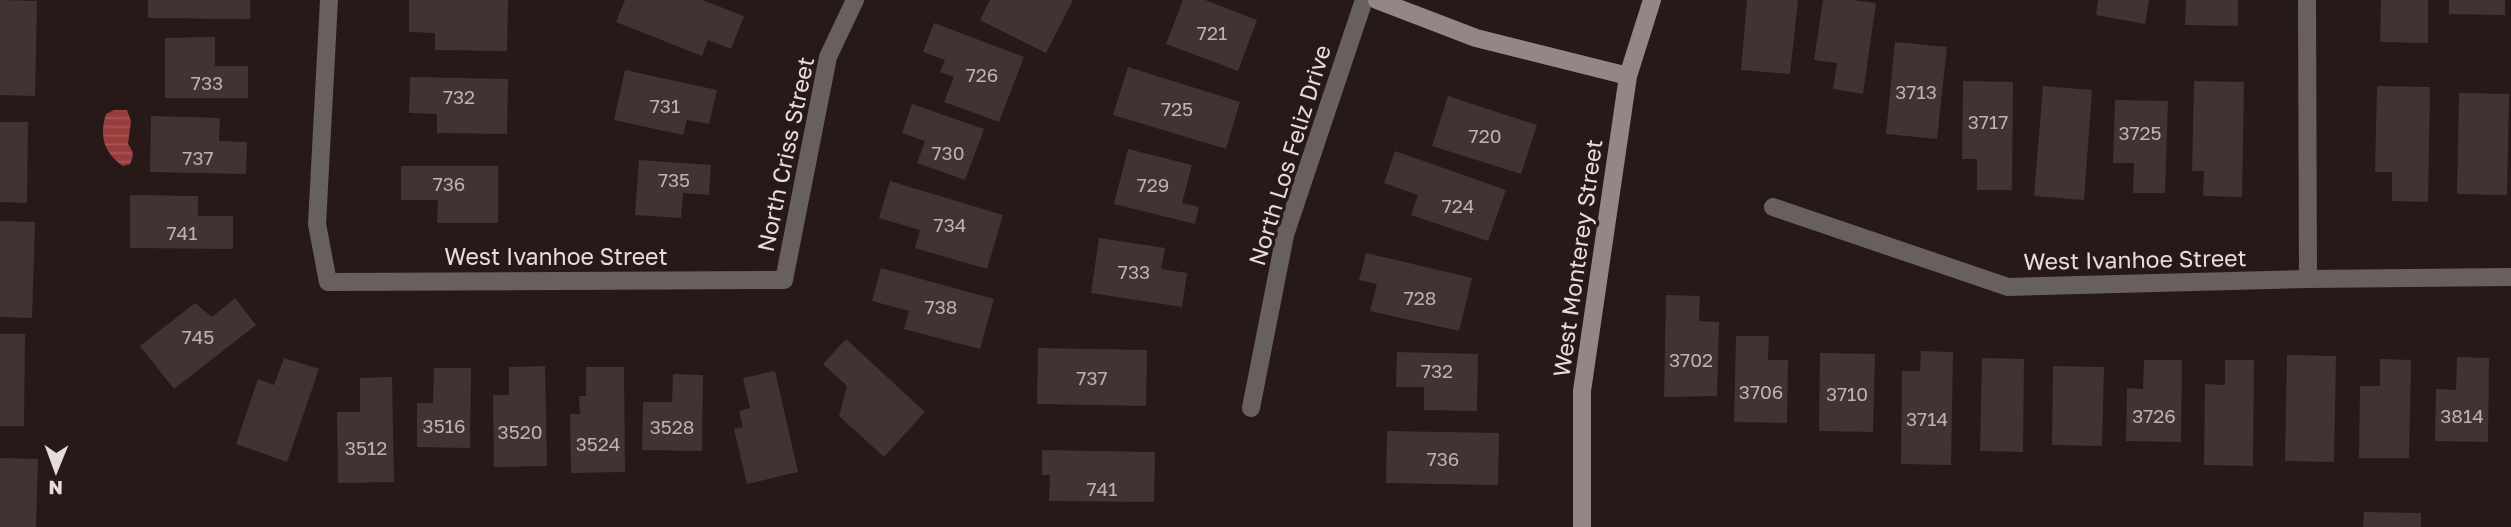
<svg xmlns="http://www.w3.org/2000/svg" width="2511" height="527" font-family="'Golos Text',sans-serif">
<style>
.water{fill:url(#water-rules)}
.building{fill:#423332}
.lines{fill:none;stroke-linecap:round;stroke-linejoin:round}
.street{stroke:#68605f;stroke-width:18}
.secondary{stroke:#938685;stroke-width:18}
.labels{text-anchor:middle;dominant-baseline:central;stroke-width:7;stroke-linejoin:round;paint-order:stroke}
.number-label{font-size:19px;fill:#bdb2b1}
.street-label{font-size:23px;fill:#e6dcdb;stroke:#271918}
</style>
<defs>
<pattern id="water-rules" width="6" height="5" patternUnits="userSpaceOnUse" patternTransform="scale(1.75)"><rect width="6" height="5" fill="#993c3c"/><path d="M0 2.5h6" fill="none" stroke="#a75858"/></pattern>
</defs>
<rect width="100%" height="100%" fill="#271918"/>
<path class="water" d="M114 110H127L131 121 128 144C134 152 134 155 130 164L123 166C104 153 99 136 106 114Z"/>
<path class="building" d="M0 0 37 1 35 96 0 95Z
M148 0H250V19L148 18Z
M409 0H508L507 51 435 50V33L409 32Z
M625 0H702L744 16 731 49 708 40 702 56 616 22Z
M990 0H1073L1046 53 980 20Z
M1183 0H1205L1257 20 1238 71 1166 44Z
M1747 0H1798L1790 74 1741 70Z
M1823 0H1852L1876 3 1863 94 1833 89 1837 63 1814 60Z
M2098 0H2149L2145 24 2096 15Z
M2186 0H2238V26L2185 25Z
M2381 0H2428V43L2380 42Z
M2449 0H2505V15L2449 14Z
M934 23 1024 57 999 122 944 102 954 77 940 72 945 60 923 52Z
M215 37V66H248V98H165V38Z
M1895 42 1947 47 1937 139 1886 134Z
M1128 67 1240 102 1226 149 1113 115Z
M625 70 717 90 709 124 687 120 683 135 614 120Z
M410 77 508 79 507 134 437 133V114L409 113Z
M1963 81 2013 82 2012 190H1977V159H1962Z
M2194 81 2244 82 2242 197 2203 196 2204 171H2192Z
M2043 86 2092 90 2084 200 2034 196Z
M2377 86 2430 87 2428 202 2392 201V172H2375Z
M2459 93 2509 94 2507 195 2457 194Z
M1448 96 1537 125 1521 174 1432 146Z
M2115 100 2168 101 2165 193H2133L2134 163H2113Z
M912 104 984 129 965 180 917 163 925 141 902 133Z
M151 116 220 118 219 141 247 142 246 174 150 172Z
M0 122H28L27 203 0 202Z
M1128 149 1192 165 1182 203 1199 207 1195 224 1114 204Z
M1395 151 1506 190 1488 241 1411 215 1418 195 1384 183Z
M639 160 711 165 709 195 683 193 681 218 635 215Z
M401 166H498V223H437L438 200H401Z
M890 181 1003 215 987 269 915 248 920 230 879 218Z
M130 195 198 196V216H233V249L130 248Z
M0 221 35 222 32 318 0 317Z
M1099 238 1165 248 1161 269 1187 273 1182 307 1091 293Z
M1366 253 1472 278 1459 331 1370 311 1377 284 1359 280Z
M881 268 994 299 980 349 904 329 909 311 872 301Z
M1666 295 1700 296 1699 321 1719 322 1717 396 1664 397Z
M235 298 256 325 174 389 140 346 195 303 212 317Z
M0 334H25L24 426H0Z
M1736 336H1769L1768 360H1788L1787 423 1734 422Z
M846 339 925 412 884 457 839 416 847 386 823 364Z
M1038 348 1147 350 1146 406 1037 404Z
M1921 351 1953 352 1951 465 1901 464 1902 371H1920Z
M1397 352 1478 354 1477 411 1424 410V387H1396Z
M1820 353 1875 354 1873 432 1819 431Z
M2287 355 2336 356 2334 462 2285 461Z
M2457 357 2489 358 2488 442 2435 441 2436 389 2456 390Z
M284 358 319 369 287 462 236 444 258 379 274 385Z
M1982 358 2024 359 2023 452 1980 451Z
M2380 359 2411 360 2409 458H2359L2360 386H2380Z
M2144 360H2182L2181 442 2126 441 2127 388 2143 389Z
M2225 360H2254L2253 466 2204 465 2205 384 2225 385Z
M545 366 547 466 494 467 493 395H509V367Z
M2053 366 2104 367 2102 446 2052 445Z
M586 367H624L625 472 571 473 570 414H580L579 396H586Z
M434 368H471L470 448 417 447V403H433Z
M775 371 798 472 747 484 734 429 743 427 739 411 750 408 743 378Z
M673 374 703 375 702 451 642 450 643 402H672Z
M392 377 394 482 338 483 337 412H360V378Z
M1387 431 1499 433 1498 485 1386 483Z
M1042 450 1155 452 1154 502 1049 501 1050 475H1042Z
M0 458 38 459 36 527H0Z
M2364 512 2421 513V527H2363Z"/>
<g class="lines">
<path class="street" d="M329 0 317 224 328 282 784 280 828 57 855 0
M2307 0 2308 279
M1773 207 2008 287 2308 279 2511 277
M1251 408 1285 235 1364 0"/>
<path class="secondary" d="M1377 0 1476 38 1628 76
M1582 527V391L1628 76 1652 0"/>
</g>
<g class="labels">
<g class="number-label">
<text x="1212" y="32">721</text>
<text x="982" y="74">726</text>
<text x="207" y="82">733</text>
<text x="1916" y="91">3713</text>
<text x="459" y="96">732</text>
<text x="665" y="105">731</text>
<text x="1177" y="108">725</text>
<text x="1988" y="121">3717</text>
<text x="2140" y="132">3725</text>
<text x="1485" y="135">720</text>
<text x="948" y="152">730</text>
<text x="198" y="157">737</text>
<text x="674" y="179">735</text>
<text x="449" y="183">736</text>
<text x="1153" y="184">729</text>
<text x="1458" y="205">724</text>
<text x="950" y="224">734</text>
<text x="182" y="232">741</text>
<text x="1134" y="271">733</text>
<text x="1420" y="297">728</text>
<text x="941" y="306">738</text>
<text x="198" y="336">745</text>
<text x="1691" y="359">3702</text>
<text x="1437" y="370">732</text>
<text x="1092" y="377">737</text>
<text x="1761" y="391">3706</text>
<text x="1847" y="393">3710</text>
<text x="2154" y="415">3726</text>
<text x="2462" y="415">3814</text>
<text x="1927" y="418">3714</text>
<text x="444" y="425">3516</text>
<text x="672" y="426">3528</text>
<text x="520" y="431">3520</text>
<text x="598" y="443">3524</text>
<text x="366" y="447">3512</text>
<text x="1443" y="458">736</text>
<text x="1102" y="488">741</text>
</g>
<g class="street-label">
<text transform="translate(785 154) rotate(-78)">North Criss Street</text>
<text transform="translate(1289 155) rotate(-73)">North Los Feliz Drive</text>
<text x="556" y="256">West Ivanhoe Street</text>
<text transform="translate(1577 258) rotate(-82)">West Monterey Street</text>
<text transform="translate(2135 259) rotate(-1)">West Ivanhoe Street</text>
</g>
</g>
<g transform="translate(56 471) rotate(181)" stroke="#271918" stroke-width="5" paint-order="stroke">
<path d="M0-5L12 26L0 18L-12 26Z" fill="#e6dcdb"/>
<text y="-10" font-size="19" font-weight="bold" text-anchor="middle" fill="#e6dcdb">N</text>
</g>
</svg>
